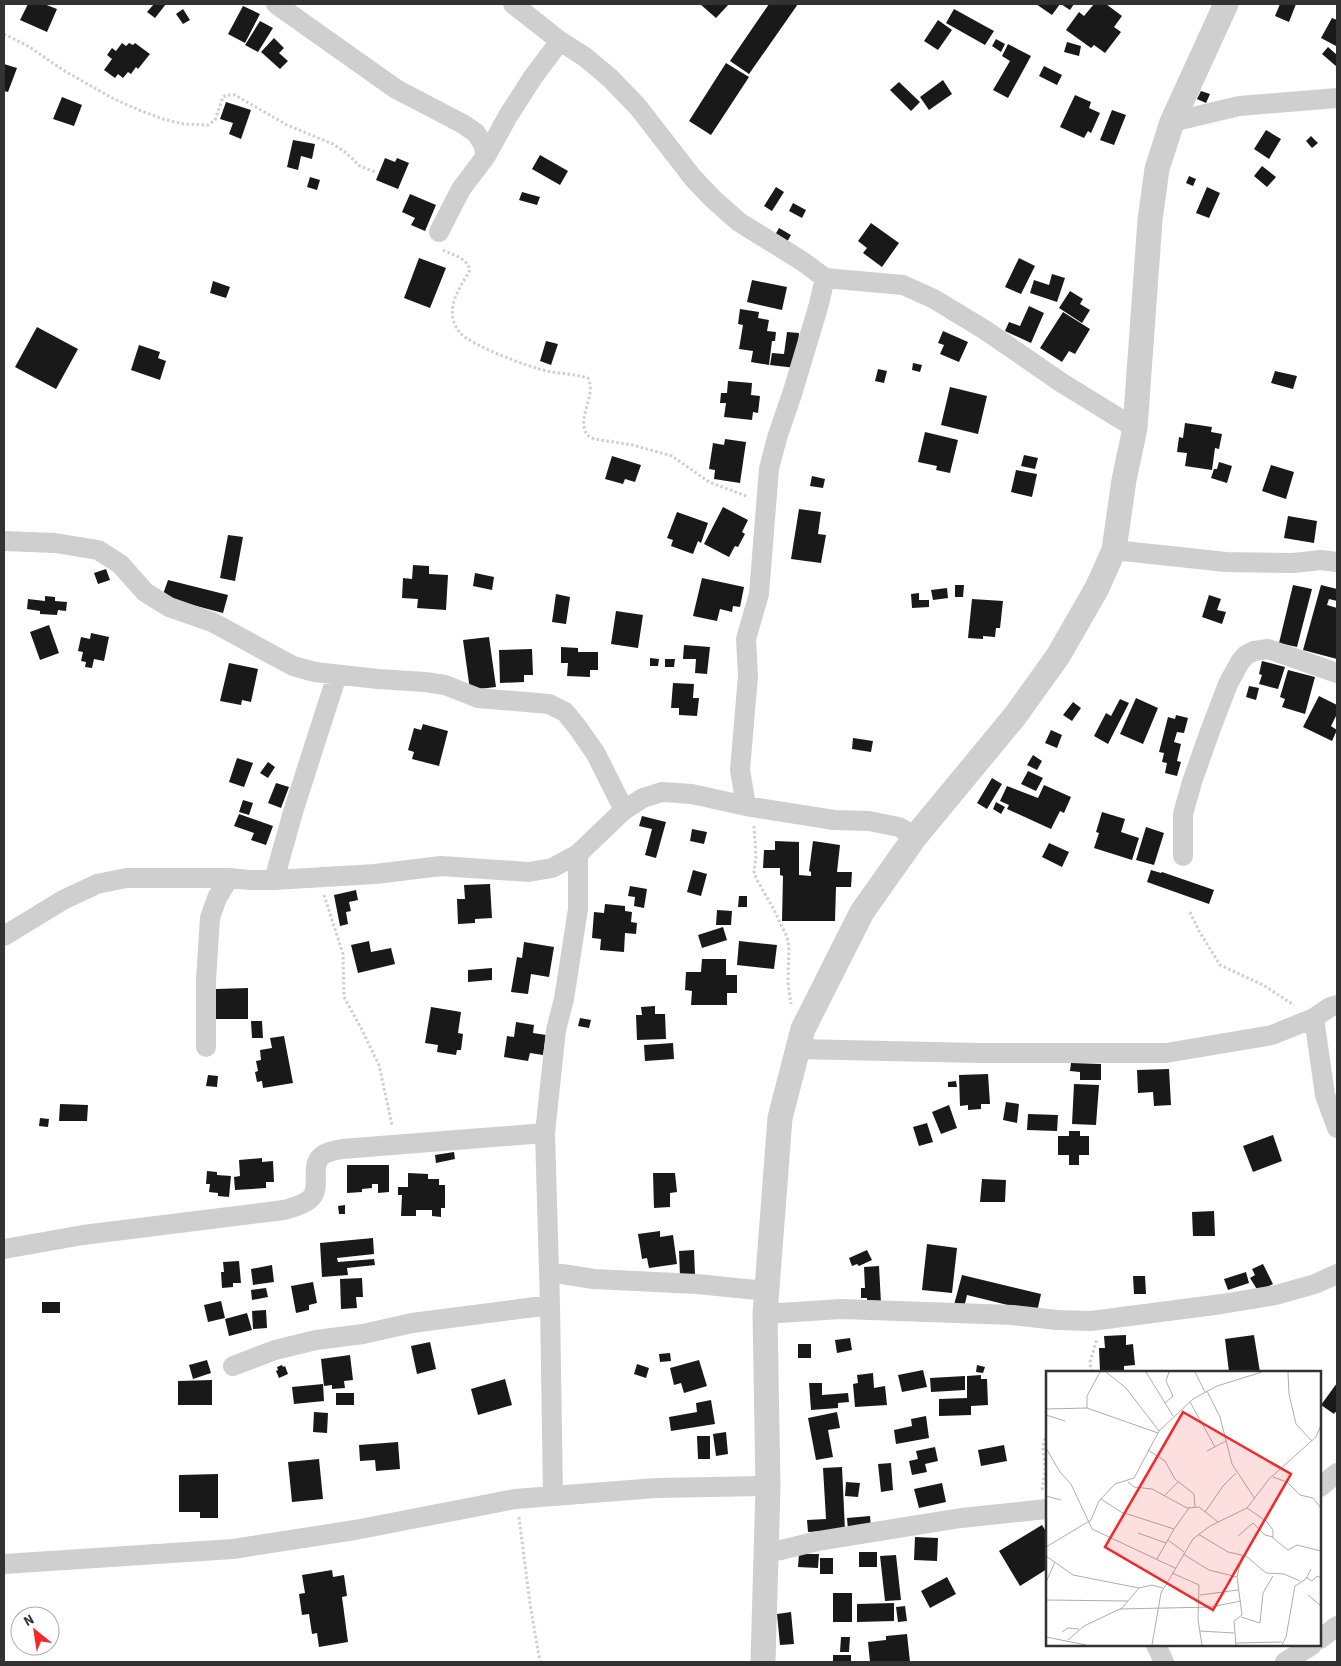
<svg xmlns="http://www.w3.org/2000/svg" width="1341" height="1666" font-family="'Source Sans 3',sans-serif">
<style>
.building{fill:#191919}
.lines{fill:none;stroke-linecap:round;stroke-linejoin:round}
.path{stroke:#cfcfcf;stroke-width:3;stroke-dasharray:2.5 2.5;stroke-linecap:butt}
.minor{stroke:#cfcfcf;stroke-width:20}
.tertiary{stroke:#cfcfcf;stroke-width:25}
.inset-road{fill:none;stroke:#adadad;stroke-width:1}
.view{fill:#f52828;fill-opacity:0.15;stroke:#f52828;stroke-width:2.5}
.inset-edge{fill:none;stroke:#323232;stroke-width:2.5}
</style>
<rect width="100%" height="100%" fill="#fff"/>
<path class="building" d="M28 4H44L57 9 47 32 20 20Z
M154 4H166L155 18 147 12Z
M700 4H729L716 18Z
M769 4H798L749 74 730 61Z
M1036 4H1060L1052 15Z
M1061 4H1074L1070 10Z
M1094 4H1106L1122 16 1114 27 1121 32 1105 53 1094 45 1091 48 1066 30 1079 12 1084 16Z
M1280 4H1296L1289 22 1275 16Z
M243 6 260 14 245 43 228 34Z
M183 9 190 20 183 24 176 14Z
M954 9 994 31 985 45 946 23Z
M1332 18 1337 20 1336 46 1321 38Z
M938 20 952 30 938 50 924 41Z
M260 21 273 28 258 52 245 45Z
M274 38 284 48 279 53 288 61 280 69 261 52Z
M996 39 1005 44 1001 52 992 46Z
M1067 42 1081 46 1079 56 1064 52Z
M122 43 126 46 129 43 133 45 135 43 150 54 138 69 136 67 131 74 128 72 123 78 118 74 115 78 104 70 112 59 107 55 112 48 116 51Z
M1008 44 1031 56 1008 98 993 90 1010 61 1002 56Z
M1328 47 1337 55V67L1322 54Z
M726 63 749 77 711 135 689 121Z
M4 64 17 68 8 92 4 91Z
M1044 66 1062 75 1057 85 1039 76Z
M943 80 952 94 929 110 920 97Z
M899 82 920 102 911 111 890 90Z
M1201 91 1210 94 1206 103 1197 99Z
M1075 95 1091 102 1089 108 1100 113 1091 133 1088 131 1084 138 1060 127Z
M62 97 82 105 74 126 53 119Z
M226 102 251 110 241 139 229 134 233 123 220 119Z
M1112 110 1126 115 1114 145 1100 140Z
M1266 130 1281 139 1269 159 1254 149Z
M1311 136 1318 143 1312 148 1306 141Z
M293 140 315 144 312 159 301 156 298 170 287 167Z
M540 155 568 171 560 185 532 169Z
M385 158 395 162 397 158 409 163 398 189 376 180Z
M1262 166 1276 177 1267 187 1254 176Z
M1189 176 1196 179 1193 186 1186 183Z
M310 177 320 180 317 190 307 187Z
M776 187 784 192 772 211 764 206Z
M1207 187 1220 193 1209 218 1196 213Z
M522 192 540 197 537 205 519 200Z
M410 194 436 205 425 231 411 225 415 218 402 212Z
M793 203 806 210 802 218 789 211Z
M871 223 899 243 882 267 863 253 867 248 858 241Z
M779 228 791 235 787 242 775 235Z
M419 258 446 268 430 308 404 298Z
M1019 258 1035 266 1021 294 1005 287Z
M1052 274 1065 278 1057 302 1030 293 1034 280 1049 285Z
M752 280 787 287 782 310 747 302Z
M213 281 230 287 226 298 210 293Z
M1070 291 1083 299 1080 304 1090 310 1082 323 1059 308Z
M1029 306 1044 313 1031 343 1005 331 1009 322 1020 326Z
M740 309 759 312 758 318 769 320 767 331 776 332 775 341H772L769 365 751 362 753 351 739 349 743 325 738 324Z
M1063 312 1090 329 1075 354 1069 351 1062 362 1040 348Z
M37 327 78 349 56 389 15 367Z
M943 331 968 342 959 362 940 354 944 345 938 343Z
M787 332 799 333 796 368 770 365 772 353 784 354Z
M546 341 558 344 551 365 540 361Z
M139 345 160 352 158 358 166 361 160 380 131 370Z
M913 363 922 365 920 372 912 370Z
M878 369 887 371 884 383 875 381Z
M1275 371 1297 376 1293 389 1271 383Z
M728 381 752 383 751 395 760 396 758 413 753 412 752 420 724 417 726 403H720L721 393H727Z
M950 387 987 396 978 434 941 425Z
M1185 423 1212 427 1211 432 1222 434 1219 449 1215 448 1212 470 1185 466 1187 453 1177 452 1179 437 1183 438Z
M925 432 958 440 950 473 936 470 937 466 918 462Z
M725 439 746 442 740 483 714 479 715 470 709 469 713 443 724 445Z
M1024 455 1038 458 1035 469 1021 466Z
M612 456 641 465 635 482 625 479 623 484 605 479Z
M1219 462 1232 466 1227 483 1211 478 1214 469H1217Z
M1271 465 1294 472 1286 499 1262 491Z
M1016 470 1037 474 1032 497 1011 492Z
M812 476 825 479 823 488 810 486Z
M723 507 748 520 742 532 745 534 738 547 735 546 729 557 704 544Z
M799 509 821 512 818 534 826 535 821 563 791 559Z
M677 512 708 523 701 543 698 541 693 554 671 546 673 540 667 538Z
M1288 516 1317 521 1314 543 1284 538Z
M228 535 243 537 235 581 220 578Z
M413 565 429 566V574L448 575 446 610 417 608 418 599 402 598 403 578 412 579Z
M106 569 110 580 98 584 94 573Z
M475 573 494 577 492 590 473 586Z
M702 578 744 587 740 607 733 606 732 612 720 609 717 621 693 616Z
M168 580 228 595 223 613 162 597Z
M955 585H964L963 597H955Z
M1293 585 1312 589 1297 647 1279 643Z
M1321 585 1337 589V601L1329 599 1327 605 1337 608V659L1303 650Z
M947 588 948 598 933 600 931 590Z
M919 593V600H929V607L912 608 911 594Z
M556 594 570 597 566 624 552 622Z
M1209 595 1221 599 1217 610 1226 612 1222 624 1202 617Z
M45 596 55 597V601L67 602 66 611 58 610 57 615 40 614V611L27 609 28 599 45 601Z
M972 599 1003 601 1000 628H996L995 637 983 636V639L968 638Z
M616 611 643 615 638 648 611 644Z
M49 625 59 653 40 660 30 632Z
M91 633 109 637 104 661 94 659 92 668 85 667 86 662 81 661 83 652 78 651 81 637 90 639Z
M489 637 496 687 470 690 463 640Z
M684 645 710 647 707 674 695 673 696 659H683Z
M561 647 578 648V652H598V670H590V677L567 676 568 663H561Z
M532 649 533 675H524V682L500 683 499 650Z
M650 658 659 659 658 666H650Z
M665 659H675L674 667H665Z
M1262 661 1285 667 1278 689 1259 684 1262 675 1259 674Z
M229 663 258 669 251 702 242 700 241 705 220 701Z
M1288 670 1315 677 1305 714 1282 707 1285 699 1280 697Z
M673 683 694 684 693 698H699L697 716 679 715V708H671Z
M1249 686 1259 688 1256 700 1246 697Z
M1319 696 1337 705V714L1331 726 1337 730 1332 741 1303 727Z
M1136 698 1158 708 1143 744 1120 734Z
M1120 699 1129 703 1108 744 1094 736 1106 713 1111 716Z
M1073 702 1081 708 1072 721 1063 715Z
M1176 715 1188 718 1184 733 1177 732 1174 742 1181 744 1177 761 1181 762 1177 776 1165 773 1167 763 1162 762 1164 753 1159 752 1168 717 1175 719Z
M423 724 448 731 439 766 412 759 414 752 408 750 414 728 421 730Z
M1051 730 1062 735 1057 748 1045 743Z
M853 738 873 741 871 752 852 749Z
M1033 755 1042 761 1037 770 1027 765Z
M237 758 253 763 244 787 229 782Z
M268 762 275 767 268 778 260 773Z
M1028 771 1043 778 1036 791 1021 784Z
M992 778 1002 784 987 809 977 803Z
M276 783 289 787 281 808 268 803Z
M1044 785 1071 797 1064 813 1060 811 1051 829 1007 809 1009 805 1000 801 1007 786 1038 798Z
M243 800 253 803 249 815 239 812Z
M996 802 1005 807 1001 814 993 809Z
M1102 812 1125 819 1121 832 1139 838 1132 860 1094 848 1099 833 1096 832Z
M239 814 273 826 266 845 251 840 254 833 234 826Z
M642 816 666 822 656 858 645 855 652 829 639 826Z
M1146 827 1164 833 1154 865 1136 860Z
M692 829 707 832 704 844 690 841Z
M775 841 799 842V875L811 876V872L809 871 813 841 840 845 837 872H852L851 887H836L835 921H782L783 876 780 875V868H763L764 850H775Z
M1049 843 1069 852 1062 867 1042 857Z
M693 870 707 874 701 896 687 892Z
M1151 870 1161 873 1162 872 1214 890 1209 904 1147 882Z
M490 884 492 918 475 919V923L458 924 457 899H465L464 885Z
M630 886 647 889 644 908 634 906 635 897 628 896Z
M356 890 358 900 349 902 351 911 346 912 348 924 340 926 334 895Z
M739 896H747V907H738Z
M605 904 625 906V911L632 912 631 922 637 923 636 934 625 933 624 952 600 950 601 939 592 938 594 912 604 913Z
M717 910 732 911 731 925H716Z
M723 927 727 940 702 948 698 935Z
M369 941 371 952 391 948 395 964 358 973 351 945Z
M739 941 777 945 774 969 737 965Z
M524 942 554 947 549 977 531 974 528 994 511 992 517 957 522 958Z
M702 959H726V975H737V993H727V1005H691L692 991 685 990 686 972H701Z
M492 968V980L468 982V970Z
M248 988V1019H216V989Z
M655 1006V1014H665L666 1039 637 1040 636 1015H642L641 1007Z
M431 1007 461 1012 458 1033 463 1034 461 1050H457L456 1055 437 1052 438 1045 425 1043Z
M580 1018 591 1020 589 1028 578 1026Z
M251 1021H262L263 1038H252Z
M516 1022 534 1025 533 1033 546 1035 543 1055 530 1053 528 1061 504 1057 507 1036 514 1037Z
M284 1036 293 1083 263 1088 262 1081 257 1082 255 1072 258 1071 256 1061 261 1060 260 1050 272 1048 270 1038Z
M673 1043 674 1059 645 1061 644 1045Z
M1071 1063 1101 1064V1080H1080V1072L1070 1071Z
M1169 1069 1171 1105 1154 1106 1153 1092 1138 1093 1137 1070Z
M988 1074 990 1104H981V1109L968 1110V1105L960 1106 959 1075Z
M208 1075 218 1076 217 1087 206 1086Z
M956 1081 957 1087H948V1082Z
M1074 1084 1099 1085 1096 1125 1072 1124Z
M1006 1102 1019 1104 1017 1123 1003 1120Z
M60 1104 88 1105 87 1121H59Z
M949 1105 957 1128 941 1134 932 1112Z
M1028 1114 1058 1115 1057 1131 1027 1130Z
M40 1118 49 1119 48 1127 39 1126Z
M927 1123 933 1142 919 1146 913 1127Z
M1069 1131H1080V1136H1089V1155H1079V1165H1069V1155H1058V1136H1069Z
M1273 1135 1282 1161 1253 1172 1243 1146Z
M454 1152 455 1159 436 1163 435 1155Z
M262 1158V1162L273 1161 274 1182H266V1188L235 1190 234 1177 240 1176 239 1160Z
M347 1165H389V1192L378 1193V1184H372V1188L362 1189V1192L347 1193Z
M207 1171 217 1172V1175L231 1176 229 1197 218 1196V1193L209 1192 210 1184H206Z
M408 1173 428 1174V1179H439V1185H445V1208H441V1217L432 1216V1210H416V1216H401L402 1195H398V1187H408Z
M653 1173H675L677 1192 670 1193V1207L654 1208Z
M982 1179 1006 1180 1005 1202H980Z
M345 1205V1214H339L338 1206Z
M1214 1211 1215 1236H1193L1192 1212Z
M660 1231V1237L673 1235 677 1264 649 1268 647 1258 642 1259 638 1234Z
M373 1238 374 1254 337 1258 338 1262 374 1259 375 1265 347 1268 348 1275 322 1277 320 1243Z
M927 1244 957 1248 952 1293 922 1290Z
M694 1250 695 1275 680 1276 679 1251Z
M867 1250 872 1260 859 1266 857 1264 852 1266 849 1258Z
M239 1261 241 1283H233V1287L222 1288 221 1272H224L223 1262Z
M1263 1264 1273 1284 1258 1291 1250 1278 1255 1275 1252 1269Z
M272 1265 274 1282 253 1285 251 1269Z
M879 1266 881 1303 867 1304V1298H861V1288H865L864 1267Z
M1246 1272 1249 1283 1228 1290 1224 1279Z
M962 1275 1041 1294 1037 1312 967 1295 964 1308 954 1305Z
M1133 1276H1145L1146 1294H1134Z
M362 1278 363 1297H356L357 1308 341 1309 340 1279Z
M313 1282 317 1303 309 1305V1310L296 1313 291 1286Z
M266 1288 268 1297 252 1300 251 1290Z
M221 1301 225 1318 208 1322 204 1305Z
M42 1302H60V1313H42Z
M266 1310 267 1328 253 1329 252 1311Z
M247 1313 252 1330 229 1336 225 1319Z
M1126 1335V1345L1133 1344 1135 1365 1124 1366V1372H1100L1099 1348H1105L1104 1336Z
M1254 1335 1260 1372H1229L1225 1339Z
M850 1338 852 1350 837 1353 835 1340Z
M430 1342 436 1369 417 1374 411 1346Z
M798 1344H811V1358H798Z
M670 1353 671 1361 660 1362 659 1354Z
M350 1355 353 1380 344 1381 345 1388 332 1389V1385L324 1386 321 1359Z
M207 1360 211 1373 193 1379 189 1365Z
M699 1360 707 1386 684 1393 681 1383 674 1385 670 1368Z
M637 1364 649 1368 646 1378 634 1374Z
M282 1365 283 1367 285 1366 288 1374 279 1378 276 1371 278 1370 277 1367Z
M977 1365 985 1367 983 1373 976 1372Z
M923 1370 927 1387 902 1392 898 1375Z
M873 1373 874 1388 885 1386 887 1405 855 1407 853 1384 858 1383 857 1375Z
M981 1375V1379H987L988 1405 971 1406V1415L939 1416V1399L967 1398V1376Z
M965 1376V1390L931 1392 930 1378Z
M505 1379 512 1405 478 1415 471 1389Z
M212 1380V1405H178V1381Z
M809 1383H822V1395L848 1393 849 1402 838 1403V1408L811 1410Z
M1337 1383V1413L1335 1412 1334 1414 1321 1405Z
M323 1384 324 1401 294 1404 292 1387Z
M336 1393H354V1405H336Z
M711 1400 715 1424 671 1431 669 1417 697 1412 696 1403Z
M314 1412 328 1413 327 1433 313 1432Z
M837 1412 840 1428 828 1430 833 1457 816 1460 808 1418Z
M926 1416 929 1438 896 1444 894 1430 912 1426 911 1419Z
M726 1432 728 1454 716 1456 713 1434Z
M697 1436H710V1459H698Z
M398 1442 400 1469 376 1471 375 1460 360 1461 359 1445Z
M1004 1445 1007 1461 981 1466 978 1450Z
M935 1447 938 1461 925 1464 927 1472 912 1475 909 1461 918 1459 916 1451Z
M319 1459 323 1499 292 1502 288 1462Z
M891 1463 893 1490 881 1492 878 1464Z
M842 1467 845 1530 808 1532 807 1520 826 1519 823 1468Z
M218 1474V1518H200V1512H179V1475Z
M846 1482 860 1483 858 1497 845 1496Z
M942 1483 946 1502 919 1508 914 1489Z
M870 1516 871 1528 848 1530 847 1518Z
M1042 1525 1047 1533V1569L1020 1586 999 1551Z
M915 1537 938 1538 937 1561 914 1560Z
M859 1552H877V1567H859Z
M799 1554H819L818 1568 798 1567Z
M896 1555 901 1600 885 1601 880 1556Z
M820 1558H833V1574H820Z
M332 1570 333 1577 344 1575 347 1596 342 1597 348 1642 319 1647 317 1633 312 1634 309 1614 302 1615 299 1594 305 1593 302 1575Z
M947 1577 956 1594 930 1608 921 1591Z
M833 1593H852V1622H833Z
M894 1603V1621L857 1622V1604Z
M905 1606 907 1621 898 1622 896 1607Z
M791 1612 794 1644 780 1645 777 1614Z
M907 1634 910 1662H870L868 1642 886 1640V1636Z
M841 1637H850L849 1652H840Z
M833 1655H851V1662H833Z"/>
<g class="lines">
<path class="path" d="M4 34 28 46 63 70 114 99 139 110 163 119 184 124 208 125 215 120 223 97 226 95H235L287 125 333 144 345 152 360 166 375 172
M443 250C453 255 467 258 470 270 462 284 449 302 453 319 454 324 457 329 460 333 473 346 528 367 547 371 561 374 575 374 588 378 597 396 576 417 587 435L594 439 633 445 672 456 709 482 749 497
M754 826 756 857 754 872 757 880 773 908 787 937 789 946 788 983 791 1004
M324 895 343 954 344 997 361 1028 379 1065 392 1125
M1190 912 1199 931 1220 965 1263 985 1294 1005
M1091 1372 1090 1362 1097 1339
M1042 1490 1045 1472 1043 1446 1047 1431
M519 1517 530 1604 540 1662"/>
<path class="minor" d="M276 4 396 89 463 124 476 133 483 144 486 156
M513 4 560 41 585 57 610 78 638 107 693 178 713 199 739 222 802 261 825 278 903 285 934 299 985 330 1062 383 1135 428
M1172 122 1239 106 1337 98
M439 232 461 189 486 156 508 116 533 77 560 41
M4 541 55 543 98 550 120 564 145 592 169 607 212 622 293 666 315 672 378 679 425 682 445 685 478 698 549 704 565 712 578 728 596 754 624 810
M1114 550 1226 562 1293 563 1321 560 1337 562
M746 806 740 770 748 676 746 639 759 594 769 469 777 438 793 391 819 304 825 278
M1183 856V814L1192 782 1210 731 1228 684 1240 662 1246 655 1254 651 1268 649 1337 673
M274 880 293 812 337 675
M4 936 63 900 97 884 126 878H229L250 880H274L375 874 441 866 529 872 552 868 578 854 624 810 643 798 662 792 692 794 746 806 834 820 869 821 899 827 915 837
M1314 1018 1325 1095 1337 1128
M206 1047V980L210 918 217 898 229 878
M797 1049 979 1053H1166L1272 1035 1314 1018 1330 1007 1337 1005
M545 1133 556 1030 564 999 578 909V854
M4 1249 83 1235 284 1210C293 1207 302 1206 310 1199 323 1188 308 1165 323 1155 328 1151 336 1150 342 1149L545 1133 550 1305 553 1495
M549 1272 594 1279 697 1284 767 1291
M765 1314 841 1309 1013 1315 1057 1320 1091 1321 1222 1304 1276 1295 1315 1284 1337 1274
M233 1366 275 1350 316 1340 363 1334 412 1323 550 1305
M1320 1487 1337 1473
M766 1552 781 1550 818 1541 961 1518 1047 1509
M4 1564 233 1549 355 1530 515 1499 656 1488 768 1486
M1320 1639 1337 1626
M1156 1645 1164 1662
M1285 1662 1312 1645"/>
<path class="tertiary" d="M763 1662 768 1486 765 1314 780 1118 803 1029 862 912 915 837 1015 716 1058 656 1097 588 1114 550 1124 480 1135 428 1150 220 1157 169 1172 122 1226 4"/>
</g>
<g transform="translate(1046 1371)">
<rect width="275" height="275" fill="#fff"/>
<path class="inset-road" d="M60 1 80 17 113 60M100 1 119 32M123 1 120 10 127 25 119 32 127 45M149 1 159 21M242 1 243 23 250 53 266 70M161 20 174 46 186 93 209 128M144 31 169 76M41 37V25L54 1M0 38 41 37 112 62M0 44 19 50M0 77 14 101 25 113 46 158 129 197M102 79 119 90 129 108 148 123 149 136M161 80 180 70M227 106 241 111 254 124 267 127 275 137M82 111 88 116 106 118 141 137 153 136 172 151M0 125 15 129M118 125 132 111M55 128 75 141 128 158 111 188M201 137 220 150 227 159V167L242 179 251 174 275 180M159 141 177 115 190 102M128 158 143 137M92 162 120 172M152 163 182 181 200 185 220 202 238 203 254 210M192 165 207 152 219 164 227 166M122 169 138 181M0 176 45 149 53 130 69 113 88 107 113 60 147 28 171 15 216 1M137 183 163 199 191 206M0 185 27 204 93 217 106 214 117 217M126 202 153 214 152 249 156 274M261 207 266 210 271 205 275 207M0 211 9 191M154 224 192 219M262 224 275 235M0 229 82 230M74 238 165 236 195 230M195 246 214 252 217 222 227 205M154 260 188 262M16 261 22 257 33 258M0 266 40 274M22 269 38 255 76 237 93 217M190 272 236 271M106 274 115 222 147 168 164 155 201 137 223 108 270 66 275 54M190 274 188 250 196 244 191 206 196 185M236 274 240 266 249 215 260 208 265 198"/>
<path class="view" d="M137 41 245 103 167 239 59 176Z"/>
<rect width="275" height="275" class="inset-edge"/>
</g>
<rect width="1341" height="1666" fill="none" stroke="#323232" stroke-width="10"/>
<g transform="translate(35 1631) rotate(330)"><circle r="24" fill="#ffffff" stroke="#adadad"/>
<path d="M0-4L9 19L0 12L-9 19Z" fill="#f52828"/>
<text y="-8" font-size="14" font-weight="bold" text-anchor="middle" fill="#323232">N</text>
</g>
</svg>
